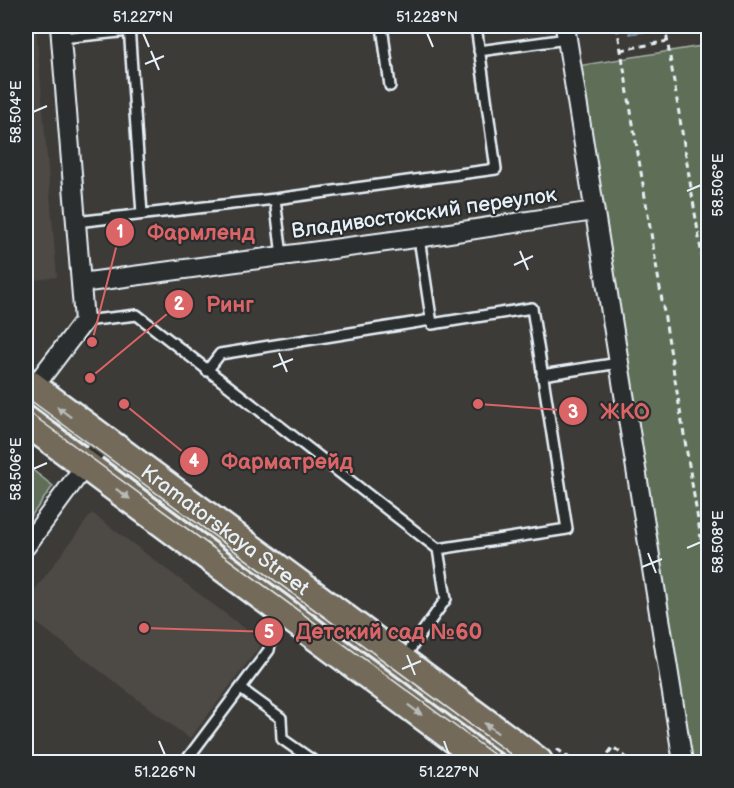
<svg xmlns="http://www.w3.org/2000/svg" width="734" height="788" font-family="'Balsamiq Sans',sans-serif">
<style>
.built{fill:#4d4844}
.green{fill:#5f6e57;stroke:#a4b0a8;stroke-width:1.5}
.water{fill:#4a646f;stroke:#899ca6;stroke-width:1.5}
.lines{fill:none;stroke-linecap:round;stroke-linejoin:round}
.service-casing{stroke:#e8f1f8;stroke-width:14}
.minor-casing{stroke:#e8f1f8;stroke-width:22}
.primary-casing{stroke:#e8f1f8;stroke-width:33}
.path{stroke:#e8f1f8;stroke-width:3;stroke-dasharray:6 4.5;stroke-linecap:butt}
.service{stroke:#2a2d2e;stroke-width:9}
.minor{stroke:#2a2d2e;stroke-width:18}
.primary{stroke:#736b5a;stroke-width:28}
.tram{stroke:#e8f1f8;stroke-width:1.5}
.oneway{fill:#b9bbb9}
.ticks{fill:none;stroke:#e8f1f8;stroke-width:2}
.labels{text-anchor:middle;dominant-baseline:central;stroke-width:4.5;stroke-linejoin:round;paint-order:stroke}
.street-label{font-size:21px;fill:#e8f1f8;stroke:#2a2d2e}
.leader{fill:none;stroke:#db6466;stroke-width:2}
.callout-dot{fill:#db6466;stroke:#2a2d2e;stroke-width:2}
.mark-label{font-size:18px;text-anchor:middle;font-weight:bold;fill:#fff}
.callout-label{font-size:22px;text-anchor:middle;font-weight:bold;fill:#db6466;stroke:#2a2d2e;stroke-width:4.5;stroke-linejoin:round;paint-order:stroke}
.neatline{fill:none;stroke:#e8f1f8;stroke-width:2}
.ticks-label{font-size:15px;text-anchor:middle;fill:#e8f1f8}
</style>
<rect width="100%" height="100%" fill="#3d3b38"/>
<filter id="ink" filterUnits="userSpaceOnUse"><feTurbulence type="fractalNoise" baseFrequency=".0167" numOctaves="2"/><feDisplacementMap in="SourceGraphic" scale="12" xChannelSelector="R" yChannelSelector="G"/><feConvolveMatrix kernelMatrix="1 2 1 2 8 2 1 2 1" color-interpolation-filters="sRGB"/></filter>
<g filter="url(#ink)">
<path class="built" d="M26 26H36L57 277 26 281Z
M92 513 263 642 190 739 26 615V602Z"/>
<path class="green" d="M708 45V762H693L577 66Z
M26 465 53 486 26 523Z"/>
<path class="water" d="M629 26H656L657 30 630 34Z"/>
<g class="lines">
<defs>
<path id="service" d="M129 26 142 214
M382 26 390 86
M61 38 129 31
M479 51 567 39
M275 199 496 169 476 26
M76 222 275 199 282 256
M84 321 137 315 438 549 567 529 532 308 432 324 419 238
M207 371 220 354 431 320
M542 375 619 363
M403 659 446 599 438 549
M241 689 281 718 282 739 315 762
M185 762 269 650 272 635 285 617"/>
<path id="minor" d="M565 26 683 762
M81 283 430 236 594 211
M27 396 84 321 60 26
M26 546 103 441"/>
<g id="primary">
<path id="s1" d="M26 382 538 762"/>
<path d="M26 421 486 762"/>
</g>
</defs>
<use href="#service" class="service-casing"/>
<use href="#minor" class="minor-casing"/>
<use href="#primary" class="primary-casing"/>
<path class="path" d="M617 26 708 581
M665 26 708 294
M621 50 668 41
M557 749 575 762
M602 762 613 747 632 762"/>
<use href="#service" class="service"/>
<use href="#minor" class="minor"/>
<use href="#primary" class="primary"/>
<path class="tram" d="M26 397 521 762
M26 410 504 762"/>
</g>
<defs><path id="oneway-solid" d="M-6-.8H1V-3.2L6.5 0L1 3.2V.8H-6Z" transform="scale(1.5)"/></defs>
<g class="oneway">
<use href="#oneway-solid" transform="translate(64 412) rotate(-143)"/>
<use href="#oneway-solid" transform="translate(123 494) rotate(36)"/>
<use href="#oneway-solid" transform="translate(415 710) rotate(37)"/>
<use href="#oneway-solid" transform="translate(491 728) rotate(-143)"/>
</g>
</g>
<path class="ticks" d="M143 33 149 47M427 33 433 47M151 51 159 70M145 64 164 56M33 112 47 106M687 191 701 185M520 251 528 270M514 265 533 256M279 353 287 372M273 367 293 359M33 469 47 463M687 548 701 542M648 553 656 573M642 567 662 559M407 655 415 675M402 669 421 661M159 741 165 755M444 741 449 755"/>
<g class="labels">
<g class="street-label">
<text transform="translate(424 213) rotate(-8)">Владивостокский переулок</text>
<text stroke="none"><textPath href="#s1" startOffset="248">Kramatorskaya Street</textPath></text>
</g>
</g>
<path class="leader" d="M92 342L120 232M90 378L179 304M478 404L573 411M124 404L194 461M144 628L269 632"/>
<g class="callout-dot">
<circle cx="92" cy="342" r="6"/>
<circle cx="90" cy="378" r="6"/>
<circle cx="478" cy="404" r="6"/>
<circle cx="124" cy="404" r="6"/>
<circle cx="144" cy="628" r="6"/>
<circle cx="120" cy="232" r="15"/>
<circle cx="179" cy="304" r="15"/>
<circle cx="573" cy="411" r="15"/>
<circle cx="194" cy="461" r="15"/>
<circle cx="269" cy="632" r="15"/>
</g>
<g class="mark-label">
<text x="120" y="238">1</text>
<text x="179" y="310">2</text>
<text x="573" y="418">3</text>
<text x="194" y="467">4</text>
<text x="269" y="638">5</text>
</g>
<g class="callout-label">
<text x="201" y="240">Фармленд</text>
<text x="230" y="312">Ринг</text>
<text x="625" y="419">ЖКО</text>
<text x="287" y="469">Фарматрейд</text>
<text x="389" y="639">Детский сад №60</text>
</g>
<rect width="734" height="788" fill="none" stroke="#2a2d2e" stroke-width="66"/>
<rect x="33" y="33" width="668" height="722" class="neatline"/>
<g class="ticks-label">
<text x="143" y="22">51.227°N</text>
<text x="427" y="22">51.228°N</text>
<text transform="translate(16 112) rotate(-90)" y="5">58.504°E</text>
<text transform="translate(718 185) rotate(-90)" y="5">58.506°E</text>
<text transform="translate(16 469) rotate(-90)" y="5">58.506°E</text>
<text transform="translate(718 542) rotate(-90)" y="5">58.508°E</text>
<text x="165" y="777">51.226°N</text>
<text x="449" y="777">51.227°N</text>
</g>
</svg>
